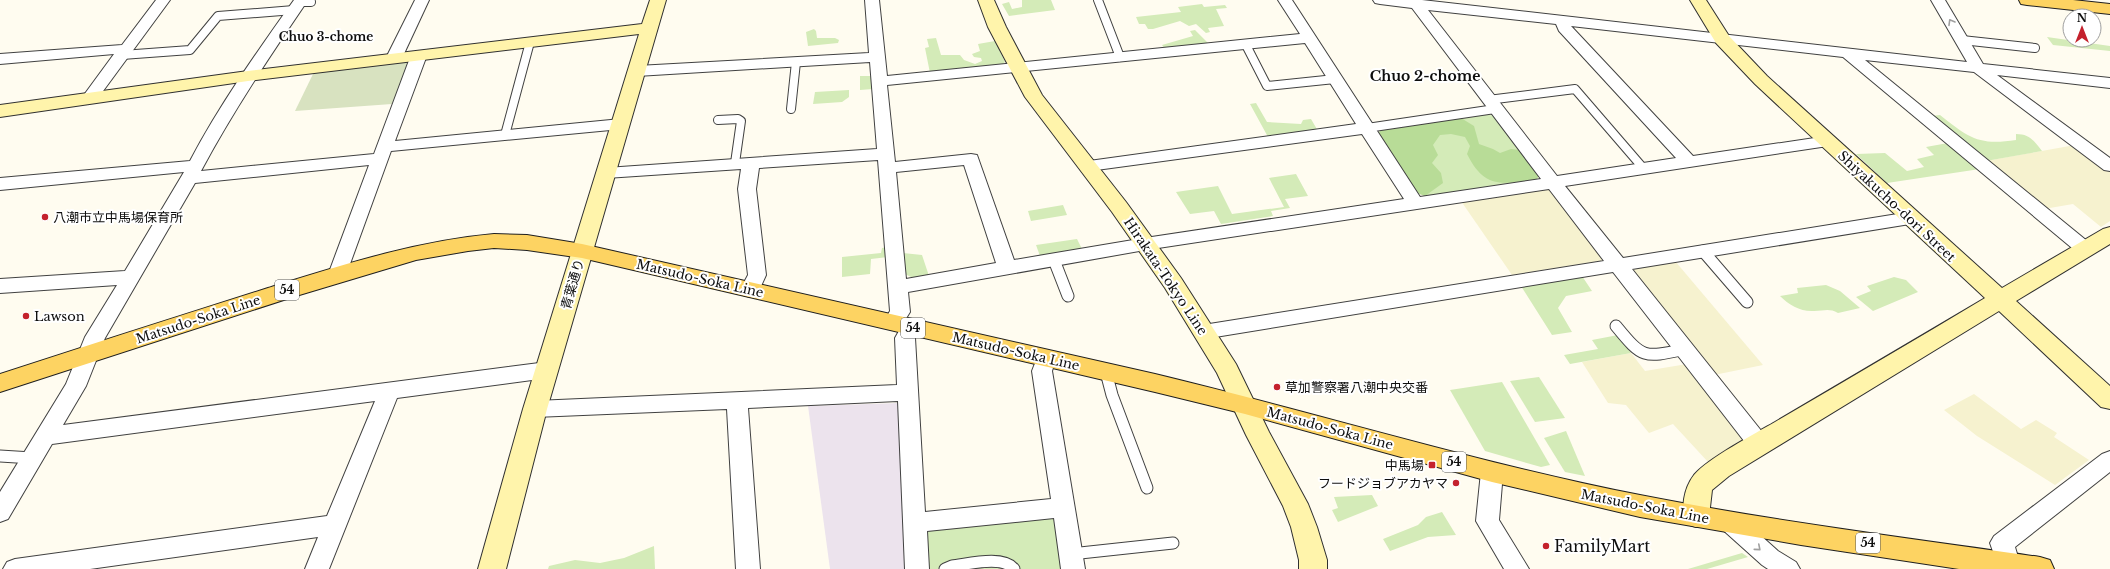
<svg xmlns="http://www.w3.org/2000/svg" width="2110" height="569" viewBox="0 0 2110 569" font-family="'Libre Baskerville','Noto Sans JP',serif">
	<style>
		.industrial { fill: #ece3ed }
		.farmland { fill: #f6f2cf }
		.green { fill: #d4ebb8 }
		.forest { fill: #b8dc97 }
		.cemetery { fill: #d8e2c0 }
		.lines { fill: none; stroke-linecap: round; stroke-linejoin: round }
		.lane-far1-casing { stroke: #414141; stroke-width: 10 }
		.lane-casing { stroke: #414141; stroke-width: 13 }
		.street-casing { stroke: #414141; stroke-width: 2 }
		.secondary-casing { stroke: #303030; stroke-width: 2 }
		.primary-casing { stroke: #1f1f1f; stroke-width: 2 }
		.lane-far1 { stroke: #fff; stroke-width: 8 }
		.lane { stroke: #fff; stroke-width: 11 }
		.street { fill: #fff; fill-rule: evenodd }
		.secondary { fill: #fff4ab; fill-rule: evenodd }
		.primary { fill: #fdd362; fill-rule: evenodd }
		.oneway { stroke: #9f9f9f }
		.poi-dot { fill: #c4212d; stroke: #fff; stroke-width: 1.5 }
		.labels { text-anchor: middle; stroke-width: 4; stroke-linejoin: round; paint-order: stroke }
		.far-neighbourhood-label { font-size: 12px; font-weight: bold; fill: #0e0e0e; stroke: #fff }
		.shield { fill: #fff; stroke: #565656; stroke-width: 1 }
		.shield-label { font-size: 12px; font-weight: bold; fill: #0e0e0e }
		.street-label { font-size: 13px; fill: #0e0e0e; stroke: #fff }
		.poi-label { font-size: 13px; fill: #0e0e0e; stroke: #fff; text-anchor: start }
		.neighbourhood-label { font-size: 14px; font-weight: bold; fill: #0e0e0e; stroke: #fff }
		.near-poi-label { font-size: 16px; fill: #0e0e0e; stroke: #fff; text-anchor: start }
	</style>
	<rect width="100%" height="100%" fill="#fffcf0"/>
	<path class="industrial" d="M898,403L906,569H830L808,406Z"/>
	<g class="farmland">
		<path d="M2075,145L2110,171V221L2101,227L2073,204L2044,209L1986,161Z"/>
		<path d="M1550,188L1606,260L1512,275L1461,201Z"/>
		<path d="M1675,261L1763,365L1714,375L1629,268Z"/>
		<path d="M1631,353L1645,371L1687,364L1747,440L1709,463L1673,424L1649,433L1626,405L1608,403L1582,362Z"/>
		<path d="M1974,394L2021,429L2036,420L2057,433L2054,437L2089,460L2055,485L1977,436L1944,410Z"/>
	</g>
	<g class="green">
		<path d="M1022,0H1051L1055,10L1009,16L1002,4L1009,2L1012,9L1022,7Z"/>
		<path d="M1202,4L1204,7L1225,5L1227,8L1216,9L1224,26L1208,28L1210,32L1206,33L1196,24L1189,26L1180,21L1153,29H1148L1145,24H1139L1136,17L1181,12L1178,7Z"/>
		<path d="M814,29L816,31L817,38H835L839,40L838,43L808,46L806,32Z"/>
		<path d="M1195,30L1210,45L1165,49L1162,45L1193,36L1190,31Z"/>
		<path d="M2047,37L2110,46V51L2053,45Z"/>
		<path d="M936,38L941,55H960L964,60L975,64L982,61L981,58L974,57L972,54L980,51L978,44L995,41L1005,62L1001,66L930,73L925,48L929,47L927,39Z"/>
		<path d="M860,76H872L873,89L860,90Z"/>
		<path d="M849,90V97L842,102L813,104L815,92Z"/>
		<path d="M1256,103L1267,122L1301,124L1303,120L1311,119L1318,131L1268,137L1250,104Z"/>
		<path d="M1486,114L1494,116L1539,175L1537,179L1425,196L1417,193L1381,129Z"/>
		<path d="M1940,115C1968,137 1978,146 2016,140V134C2030,134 2034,141 2042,151L1986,161L1931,116Z"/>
		<path d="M1948,143L1980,169L1887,183L1856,154L1885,153L1907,171L1924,167L1917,159L1934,155L1926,147Z"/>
		<path d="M1296,174L1308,196L1285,199L1290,208L1271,211L1273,216L1221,224L1214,211L1190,214L1176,192L1218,186L1232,214L1284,207L1269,178Z"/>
		<path d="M1063,205L1067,215L1031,221L1028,211Z"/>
		<path d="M1077,239L1082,249L1040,256L1036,245Z"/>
		<path d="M887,247L888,257L871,259L870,274L842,277V257L881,253L882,248Z"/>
		<path d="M903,253L922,255L929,276L915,279L905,274Z"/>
		<path d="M1582,276L1592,291L1566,296L1558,308L1572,332L1552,335L1521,286Z"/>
		<path d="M1894,277L1906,280L1918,292L1873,311L1856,297L1871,291L1867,286Z"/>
		<path d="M1826,285L1840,291L1860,308L1838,313C1829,308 1824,311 1814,311C1801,312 1789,305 1780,296L1798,293L1797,288Z"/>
		<path d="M1618,335L1631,353L1570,364L1564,355L1598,349L1592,340Z"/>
		<path d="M1539,377L1565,418L1535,422L1510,381Z"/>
		<path d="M1502,382L1550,465L1541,467L1485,451L1450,390Z"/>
		<path d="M1566,431L1585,476L1565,472L1544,438Z"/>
		<path d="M1372,495L1378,506L1338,522L1332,510L1338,508L1334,497Z"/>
		<path d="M1442,512L1456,535L1428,537L1390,551L1383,539L1418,525L1426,517Z"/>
		<path d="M1046,515L1055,520L1062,569H927L925,535L932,528Z"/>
		<path d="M654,546L655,569H548L549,566L575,560L600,563L624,558Z"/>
		<path d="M1742,553L1748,557L1707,569H1688Z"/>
	</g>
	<path class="forest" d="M1461,118L1474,126L1479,144L1493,149L1500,153L1511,149L1520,150L1539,175L1537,179C1503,184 1485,190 1467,154L1470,146L1465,137L1451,134L1440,135L1433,145L1438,155L1432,163L1441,173L1443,183L1425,196L1417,193L1378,134L1381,129Z"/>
	<path class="cemetery" d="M403,61L409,63L392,104L295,111L314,72Z"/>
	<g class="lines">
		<defs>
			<g id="lane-far1">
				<path d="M1098,0L1120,57"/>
				<path d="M299,2H311"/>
				<path d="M1962,40L2035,48"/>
				<path d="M1246,45L1267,86L1335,79"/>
				<path d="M122,55L190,50L218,16L294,10"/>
				<path d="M1488,100L1575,89L1644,169"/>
				<path d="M791,109L796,62"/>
				<path d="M718,120L738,119L741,121L735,163"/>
				<path d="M1367,128L1495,109"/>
				<path d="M505,135L530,42"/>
			</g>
			<g id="lane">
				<path d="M1703,251L1747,302"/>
				<path d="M1054,260L1068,296"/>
				<path d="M1616,326C1643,359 1644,358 1685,349"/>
				<path d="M1106,372L1112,395L1147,488"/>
				<path d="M0,456L32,458"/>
				<path d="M1071,554L1173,543"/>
				<path d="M945,569L952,566C969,564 1003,555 1014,569"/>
			</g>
			<g id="street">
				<path d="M156,0H170L95,102H83L81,99L114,54L0,64V54L122,45Z"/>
				<path d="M294,0H308C270,56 233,111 201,171L374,154L411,55L414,52H424L427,55L395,141L621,119L627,120L629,124L627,128L621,129L391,151L346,275L344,280L337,282L330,280L328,275L369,165L195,183L105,338L86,386L63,425L547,362L554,365L557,370L554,375L547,378L397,398L329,569H305L318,537L90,569H3L7,562L15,559L327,516L375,401L52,444L8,519L0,522V492L66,384L85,337L117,285L0,293V279L125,271L184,172L0,190V178L190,161C220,104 257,52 294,0Z"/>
				<path d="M415,0H429L402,58L399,61H389L386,58Z"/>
				<path d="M865,0H879L887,76L1300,34L1278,0H1292L1420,197L1541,179L1412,8L1380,4L1375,3L1373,0H1422L1967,62L1931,0H1945L1983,64L2110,78V88L1997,75L2110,158V171L2104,170L1974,72L1865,60L2092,245L2094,249L2092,253L2085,255L2078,253L1843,57L1571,26L1693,156L1828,136L1834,137L1836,141L1834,145L1828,146L1565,186L1623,258L1910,212L1916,214L1919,218L1916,222L1910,224L1632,269L1767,438L1770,444L1767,450L1759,453L1751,450L1613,272L1203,339L1196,337L1193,332L1196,327L1203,325L1604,261L1549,189L1145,250L908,292L910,312L900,328L893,330L886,328L883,323L890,311L878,160L759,168L756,189L766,275L757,295L750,297L743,295L740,290L748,275L738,189L741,169L606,178L600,177L597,173L600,169L606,168L877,149L870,62L637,76L632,74L629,71L632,68L637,66L869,53ZM1428,10L1556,24L1559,31L1676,158L1557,176ZM1305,43L1356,124L1089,161L1083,162L1080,166L1083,170L1089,171L1362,134L1404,199L1145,238L1014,260L977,155L971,154L895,162L887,85ZM964,165L996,263L906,279L896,172Z"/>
				<path d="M911,320L918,322L921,327L915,338L925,512L1051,499L1032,371L1039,353L1046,350L1053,353L1056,358L1052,371L1085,569H1061L1054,518L927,531L929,569H905L898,401L748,408L760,569H736L727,409L535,417L528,415L524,409L528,403L535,401L897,385L895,338L904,322Z"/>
				<path d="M2110,451V472L2015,547L2020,564L2017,569H1999L1990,543L1994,536L2102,454Z"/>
				<path d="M1492,463L1500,466L1503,472L1499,520L1529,569H1504L1476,521L1481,472L1484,466Z"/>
				<path d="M1731,513L1739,516L1778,551L1796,562L1800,569H1768L1762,565L1723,530L1720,523L1723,516Z"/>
			</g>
			<g id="secondary">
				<path d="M650,0H666L547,409L506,569H478L523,409L639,34L248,81L0,117V105L248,71L642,24Z"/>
				<path d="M978,0H994L1006,27L1042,95L1126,202L1181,278L1236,364L1269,432L1308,504L1317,527L1327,560V569H1299V560L1291,527L1283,506L1246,435L1217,373L1165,288L1112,212L1025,97L988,27Z"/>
				<path d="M1690,0H1706L1729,36L1767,76L2002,288L2103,229L2110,227V244L2016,301L2110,386V409L2101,407L1999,311L1729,476L1712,490L1709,516L1705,524L1696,527L1687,524C1680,509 1684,488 1694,475C1707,459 1756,433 1775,422C1845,381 1915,340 1985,298L1755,84L1716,43Z"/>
			</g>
			<g id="primary">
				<path d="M2019,0H2073L2110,4V14L2027,5L2021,4Z"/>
				<path d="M494,234L527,235L582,244L1155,374C1317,413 1477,463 1640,495C1772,521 1907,538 2040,557L2050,560L2054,569H1959L1801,545L1640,517L1492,482L1245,414L1155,392L582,258L527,250L494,248L468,251L416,260L296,296L0,392V374C89,345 179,316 268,288C342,265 416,241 494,234Z"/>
			</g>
		</defs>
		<use href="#lane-far1" class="lane-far1-casing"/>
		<use href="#lane" class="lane-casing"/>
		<use href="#street" class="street-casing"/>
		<use href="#secondary" class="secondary-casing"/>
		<use href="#primary" class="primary-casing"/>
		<use href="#lane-far1" class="lane-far1"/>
		<use href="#lane" class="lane"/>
		<use href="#street" class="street"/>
		<use href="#secondary" class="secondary"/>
		<use href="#primary" class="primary"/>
	</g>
	<defs><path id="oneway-chevron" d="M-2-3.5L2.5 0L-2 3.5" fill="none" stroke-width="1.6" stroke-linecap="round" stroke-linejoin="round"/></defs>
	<g class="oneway">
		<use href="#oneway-chevron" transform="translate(1951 22) rotate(-120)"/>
		<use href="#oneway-chevron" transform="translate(1758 548) rotate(41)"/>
	</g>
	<g class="poi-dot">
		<circle cx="45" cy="217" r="4"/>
		<circle cx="26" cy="316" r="4"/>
		<circle cx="1277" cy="387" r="4"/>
		<rect x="1428" y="461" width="8" height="8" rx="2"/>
		<circle cx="1456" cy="483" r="4"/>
		<circle cx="1546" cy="546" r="4"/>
	</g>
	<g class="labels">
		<g class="far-neighbourhood-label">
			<text x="326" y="41">Chuo 3-chome</text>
		</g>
		<g class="shield">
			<rect x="275" y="280" width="24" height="20" rx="3"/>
			<rect x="901" y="318" width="24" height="20" rx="3"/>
			<rect x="1442" y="452" width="24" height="20" rx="3"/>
			<rect x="1856" y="533" width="24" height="20" rx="3"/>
		</g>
		<g class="shield-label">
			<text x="287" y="294">54</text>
			<text x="913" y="332">54</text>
			<text x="1454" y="466">54</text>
			<text x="1868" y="547">54</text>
		</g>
		<g class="street-label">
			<text transform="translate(1897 206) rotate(43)" y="5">Shiyakucho-dori Street</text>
			<text transform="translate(1166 276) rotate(56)" y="5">Hirakata-Tokyo Line</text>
			<text transform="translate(700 278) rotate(13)" y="5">Matsudo-Soka Line</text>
			<text transform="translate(572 284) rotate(-74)" y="5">青葉通り</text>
			<text transform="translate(198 319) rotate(-18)" y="5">Matsudo-Soka Line</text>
			<text transform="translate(1016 351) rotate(13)" y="5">Matsudo-Soka Line</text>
			<text transform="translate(1330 428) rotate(15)" y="5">Matsudo-Soka Line</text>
			<text transform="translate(1645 506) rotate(11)" y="5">Matsudo-Soka Line</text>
		</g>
		<g class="poi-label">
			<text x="53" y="222">八潮市立中馬場保育所</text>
			<text x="34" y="321">Lawson</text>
			<text x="1285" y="392">草加警察署八潮中央交番</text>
			<text x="1424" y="470" text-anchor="end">中馬場</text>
			<text x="1448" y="488" text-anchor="end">フードジョブアカヤマ</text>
		</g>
		<g class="neighbourhood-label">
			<text x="1425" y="81">Chuo 2-chome</text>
		</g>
		<g class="near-poi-label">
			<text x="1554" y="552">FamilyMart</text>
		</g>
	</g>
	<g transform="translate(2082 28)"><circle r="19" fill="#ffffff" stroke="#9f9f9f"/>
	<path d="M0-3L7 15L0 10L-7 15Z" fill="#c4212d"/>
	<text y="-6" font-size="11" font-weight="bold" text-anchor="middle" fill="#0e0e0e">N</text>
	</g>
</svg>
